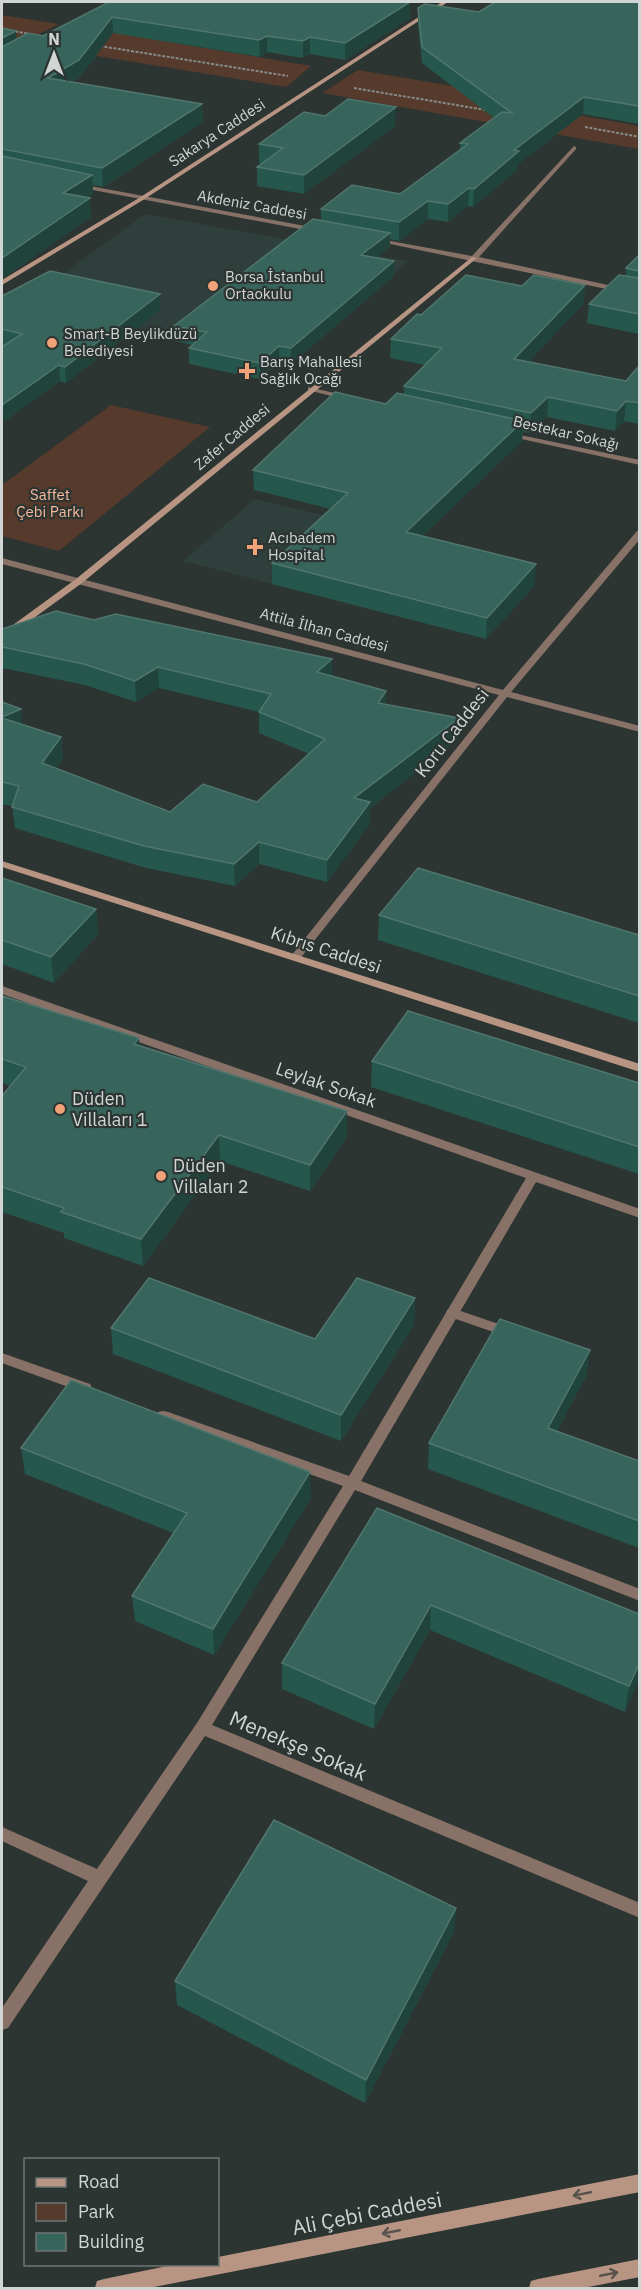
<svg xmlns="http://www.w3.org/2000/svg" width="641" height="2290" viewBox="0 0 641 2290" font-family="'IBM Plex Sans',sans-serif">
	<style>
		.built { fill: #2f3f3b }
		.green { fill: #563a2b }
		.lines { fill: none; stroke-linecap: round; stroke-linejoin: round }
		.path { stroke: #868c8a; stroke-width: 2; stroke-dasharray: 3 1.5; stroke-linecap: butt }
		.lane { fill: #887267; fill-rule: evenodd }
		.street { fill: #887267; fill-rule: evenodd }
		.secondary { fill: #b89583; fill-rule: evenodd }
		.wall { fill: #25574c }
		.shaded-wall { fill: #20433c }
		.building { fill: #37645b; stroke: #50766e; stroke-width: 1.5 }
		.oneway { stroke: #57524b }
		.poi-dot { fill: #f0a279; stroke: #2d3533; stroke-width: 2 }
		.labels { text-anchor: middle; stroke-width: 4.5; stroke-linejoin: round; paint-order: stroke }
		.far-street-label { font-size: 15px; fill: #d1d6d5; stroke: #2d3533 }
		.far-poi-label { font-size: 15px; fill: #d1d6d5; stroke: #2d3533; text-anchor: start }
		.far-park-label { font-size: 15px; fill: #f5b99a; stroke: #2d3533 }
		.street-label { font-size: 18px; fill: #d1d6d5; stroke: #2d3533 }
		.poi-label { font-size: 18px; fill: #d1d6d5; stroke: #2d3533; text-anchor: start }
		.near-street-label { font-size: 21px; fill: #d1d6d5; stroke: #2d3533 }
	</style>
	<rect width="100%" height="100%" fill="#2d3533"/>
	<g class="built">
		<path d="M145,214L408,261L291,364L13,310Z"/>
		<path d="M255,499L340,519L272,584L183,561Z"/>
	</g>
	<g class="green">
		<path d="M2,15L59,24L23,42L2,38Z"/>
		<path d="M73,26L311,66L286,87L36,46Z"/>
		<path d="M358,70L529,99L522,105L639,126V149L322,93Z"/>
		<path d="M111,405L210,427L59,551L2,536V485Z"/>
	</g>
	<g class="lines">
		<g class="path">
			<path d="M2,29L30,34"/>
			<path d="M100,46L288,76"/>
			<path d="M354,88L486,110"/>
			<path d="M585,127L640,137"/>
		</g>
		<path class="lane" d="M452,1308L513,1329L515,1332L513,1335L508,1337L447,1316L446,1313L447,1310Z"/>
		<g class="street">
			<path d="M574,146L576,147V149L479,257L640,292V296L371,240L374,238L472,256Z"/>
			<path d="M79,184L316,228L319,230L316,232L77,187V185Z"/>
			<path d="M308,387L348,396L352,398L348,400L311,391H308Z"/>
			<path d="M505,432L640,460V465L508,436H505Z"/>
			<path d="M637,531H640V539L511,692L640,726V732L507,697L299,960L295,961L290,958L291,956L499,695L2,564V558L503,690Z"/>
			<path d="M2,986L640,1209V1218L536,1182L361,1481L640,1589V1601L355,1490L212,1725L640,1903V1918L205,1736L8,2028L2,2030V2008L88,1881L2,1841V1827L97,1869L197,1723L343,1486L158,1420L156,1416L158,1412L163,1411L168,1412L349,1476L526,1178L2,994Z"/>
			<path d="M2,1353L90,1384L92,1388L90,1392L85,1393L2,1363Z"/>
		</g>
		<g class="secondary">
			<path d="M442,2H448L143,200L2,285V280L139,198Z"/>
			<path d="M472,257L477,258L82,583L5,639L2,640V633L76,579Z"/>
			<path d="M2,861L640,1064V1072L2,867Z"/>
			<path d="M640,2174V2192L149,2288H95L97,2281L104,2279L177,2264H218V2257Z"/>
			<path d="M640,2259V2277L583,2288H529L531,2281L538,2279Z"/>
		</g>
	</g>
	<g class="wall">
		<path d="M109,2L410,18L345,60L310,54L303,58L267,52L260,57L113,33L80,77L72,82L202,104L203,122L103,187L93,185V193L87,198L91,217L2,279V28L16,31V39L43,36Z"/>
		<path d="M639,2V124L583,114L518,164V169L473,207L468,206L448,222L428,219L399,241L390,239V247L377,257L394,276L291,364L279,361L260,379L189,364V348L193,345L175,341L174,326L321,221V209L400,194L460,151V143L494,118L422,63L418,24V8L479,12Z"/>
		<path d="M395,126L304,194L257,186V167L261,164L259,163V144Z"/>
		<path d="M639,255V334L587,323L589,304L626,276V268Z"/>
		<path d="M585,285L583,304L528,362L626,381L639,366V424L624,421L615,431L547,417L530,433L523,432L522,441L422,536L535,585L486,639L272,584V563L331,509L254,490L253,470L404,395V386L425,365L390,358L391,339L421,315L522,286Z"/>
		<path d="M2,296L160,310L66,383L60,381L2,423V347L5,345H2Z"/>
		<path d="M94,620L332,676L386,691V704L458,739L370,808V824L327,882L259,864L235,886L146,868L15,828L12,806L2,804V702L23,725L61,737L63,759L56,768L170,812L257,802L309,754L259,733V712L159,688L136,702L85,685L2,668V629Z"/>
		<path d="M2,878L96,909L98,934L54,983L2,964Z"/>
		<path d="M379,915L639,935V1023L378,940Z"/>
		<path d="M2,996L139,1045L347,1137L310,1191L220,1161L143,1266L64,1238V1233L2,1212V1096L10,1086L2,1083Z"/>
		<path d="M372,1061L639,1083V1174L371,1087Z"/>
		<path d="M415,1298L414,1325L341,1441L113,1354L111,1328L315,1339Z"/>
		<path d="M590,1350L586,1376L557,1431L639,1461V1548L428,1469L429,1443Z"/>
		<path d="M21,1448L311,1498L214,1655L135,1621L132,1596L173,1533L25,1474Z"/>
		<path d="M377,1508L639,1680L625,1712L430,1630L374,1729L282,1689V1663Z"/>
		<path d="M456,1908L454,1932L365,2103L177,2005L175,1981Z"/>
	</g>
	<g class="shaded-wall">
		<path d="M410,2V18L345,60V43Z"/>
		<path d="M112,17L113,33L80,77L49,95L48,78Z"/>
		<path d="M16,31L17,47L2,56V38Z"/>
		<path d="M267,36V52L260,57L259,40Z"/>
		<path d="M310,37V54L303,58V41Z"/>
		<path d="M584,97L583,114L518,164V169L473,207L474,189L514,150Z"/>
		<path d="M202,104L203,122L103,187L102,168Z"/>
		<path d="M396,107L395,126L304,194V175Z"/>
		<path d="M92,175L93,193L65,212L63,193Z"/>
		<path d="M469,188L468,206L448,222V204Z"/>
		<path d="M90,198L91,217L2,279V258Z"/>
		<path d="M428,201V219L399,241V222Z"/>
		<path d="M390,233V247L361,269V255Z"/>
		<path d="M394,261V276L291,364V348Z"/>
		<path d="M585,285L583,304L513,379L514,359Z"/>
		<path d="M160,294V310L66,383L65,367Z"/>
		<path d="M279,346V361L260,379V363Z"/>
		<path d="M59,365L60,381L2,423V405Z"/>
		<path d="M548,397L547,417L530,433L531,413Z"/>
		<path d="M626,401L624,421L615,431L617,411Z"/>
		<path d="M523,421L522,441L405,553L406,532Z"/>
		<path d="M536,564L535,585L486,639L487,618Z"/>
		<path d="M332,659V680L317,672Z"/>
		<path d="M158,667L159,688L136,702L135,681Z"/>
		<path d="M386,691V712L378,703Z"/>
		<path d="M21,709L23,730L2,739V717Z"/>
		<path d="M459,718L458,739L370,808V824L327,882V860L354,798Z"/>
		<path d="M61,737L63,759L44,784L42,763Z"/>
		<path d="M259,842V864L235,886L234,864Z"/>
		<path d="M96,909L98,934L54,983L51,957Z"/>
		<path d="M139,1038L140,1064L134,1044Z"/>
		<path d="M347,1111V1137L310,1191V1165Z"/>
		<path d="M219,1135L220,1161L143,1266L141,1239Z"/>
		<path d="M415,1298L414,1325L341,1441V1415Z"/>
		<path d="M590,1350L586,1376L545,1454L548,1428Z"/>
		<path d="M310,1472L311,1498L214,1655L213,1629Z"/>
		<path d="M431,1605L430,1630L374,1729L375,1704Z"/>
		<path d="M639,1664V1680L625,1712L629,1686Z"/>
		<path d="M456,1908L454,1932L365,2103L366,2080Z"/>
	</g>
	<g class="building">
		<path d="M109,2H410L345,43L310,37L303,41L267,36L259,40L112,17L79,60L48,78L202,104L102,168L2,149V47L28,33L43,36Z"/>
		<path d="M495,2H639V106L584,97L514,150L519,151L474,189L469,188L448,204L428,201L399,222L321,209L352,185L400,194L468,144L460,143L502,112L512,113L422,47L418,8L425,4L479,12Z"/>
		<path d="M2,28L16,31L2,38Z"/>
		<path d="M348,99L396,107L304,175L257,167L283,148L259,144L304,112L325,116Z"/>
		<path d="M2,156L92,175L63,193L90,198L2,258Z"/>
		<path d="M313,219L390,233L361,255L394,261L291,348L279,346L260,363L189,348L207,332L174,326Z"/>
		<path d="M639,255V271L626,268Z"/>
		<path d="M50,271L160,294L65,367L59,365L2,405V347L22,334L2,329V296Z"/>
		<path d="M466,275L522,286L534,275L585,285L514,359L626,381L639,366V403L626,401L617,411L548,397L531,413L404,386L442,348L391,339L417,314L421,315Z"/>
		<path d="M619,275L639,278V314L589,304Z"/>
		<path d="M335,392L386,404L397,393L523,421L406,532L536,564L487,618L272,563L348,493L253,470Z"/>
		<path d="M56,611L94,620L116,614L332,659L317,672L386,691L378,703L459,718L354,798L370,802L327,860L259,842L234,864L144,846L12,807L19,786L2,782V718L61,737L42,763L170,812L203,784L257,802L325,739L259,712L271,694L158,667L135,681L84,664L2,647V629Z"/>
		<path d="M2,702L21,709L2,717Z"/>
		<path d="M418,868L639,935V996L379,915Z"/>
		<path d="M2,878L96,909L51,957L2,940Z"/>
		<path d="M2,996L139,1038L134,1044L347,1111L310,1165L219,1135L141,1239L61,1212L64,1208L2,1187V1096L26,1067L2,1059Z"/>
		<path d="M408,1011L639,1083V1147L372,1061Z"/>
		<path d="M149,1278L315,1339L357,1278L415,1298L341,1415L111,1328Z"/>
		<path d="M500,1319L590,1350L548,1428L639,1461V1521L429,1443Z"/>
		<path d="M71,1380L310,1472L213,1629L132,1596L187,1513L21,1448Z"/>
		<path d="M377,1508L639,1614V1664L629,1686L431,1605L375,1704L282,1663Z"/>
		<path d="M274,1820L456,1908L366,2080L175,1981Z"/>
	</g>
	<defs><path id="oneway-shaft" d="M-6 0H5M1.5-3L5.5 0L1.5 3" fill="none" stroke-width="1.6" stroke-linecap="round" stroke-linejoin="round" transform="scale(1.5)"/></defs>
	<g class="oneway">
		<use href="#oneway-shaft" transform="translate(582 2194) rotate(169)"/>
		<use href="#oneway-shaft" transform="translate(391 2232) rotate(169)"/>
		<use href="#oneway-shaft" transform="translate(609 2274) rotate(-11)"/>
	</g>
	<g class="poi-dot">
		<circle cx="213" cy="286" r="6"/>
		<circle cx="52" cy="343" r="6"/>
		<path d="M244 362h6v6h6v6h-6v6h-6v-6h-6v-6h6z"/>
		<path d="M252 538h6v6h6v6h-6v6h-6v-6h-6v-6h6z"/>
		<circle cx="60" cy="1109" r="6"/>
		<circle cx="161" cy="1176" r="6"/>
	</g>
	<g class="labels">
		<g class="far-street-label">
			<text transform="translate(217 133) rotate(-33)" y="5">Sakarya Caddesi</text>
			<text transform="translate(252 205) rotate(10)" y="5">Akdeniz Caddesi</text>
			<text transform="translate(566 433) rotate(13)" y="5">Bestekar Sokağı</text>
			<text transform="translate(232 437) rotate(-40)" y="5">Zafer Caddesi</text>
			<text transform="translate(324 630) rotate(15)" y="5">Attila İlhan Caddesi</text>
		</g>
		<g class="far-poi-label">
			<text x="225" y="282">Borsa İstanbul<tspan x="225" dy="17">Ortaokulu</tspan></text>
			<text x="64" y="339">Smart-B Beylikdüzü<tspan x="64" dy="17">Belediyesi</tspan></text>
			<text x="260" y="367">Barış Mahallesi<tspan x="260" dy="17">Sağlık Ocağı</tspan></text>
			<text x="268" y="543">Acıbadem<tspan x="268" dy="17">Hospital</tspan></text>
		</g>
		<g class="far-park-label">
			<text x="50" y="500">Saffet<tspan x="50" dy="17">Çebi Parkı</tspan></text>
		</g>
		<g class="street-label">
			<text transform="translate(452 733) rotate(-52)" y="6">Koru Caddesi</text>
			<text transform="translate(326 950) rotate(18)" y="6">Kıbrıs Caddesi</text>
			<text transform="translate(326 1085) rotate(19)" y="6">Leylak Sokak</text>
		</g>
		<g class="poi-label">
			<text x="72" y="1105">Düden<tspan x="72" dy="21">Villaları 1</tspan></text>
			<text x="173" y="1172">Düden<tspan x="173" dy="21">Villaları 2</tspan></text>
		</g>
		<g class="near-street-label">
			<text transform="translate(298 1746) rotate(23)" y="7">Menekşe Sokak</text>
			<text transform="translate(367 2214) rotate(-11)" y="7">Ali Çebi Caddesi</text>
		</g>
	</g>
	<rect width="641" height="2290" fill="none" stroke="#d1d6d5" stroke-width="6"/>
	<rect x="24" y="2158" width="195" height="108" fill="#2d3533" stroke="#6f7574" stroke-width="1.5"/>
	<rect x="36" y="2178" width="30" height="9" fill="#b89583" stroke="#6f7574" stroke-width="1.5"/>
	<text x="78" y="2188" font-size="18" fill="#d1d6d5">Road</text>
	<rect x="36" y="2203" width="30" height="18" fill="#563a2b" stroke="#6f7574" stroke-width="1.5"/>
	<text x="78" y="2218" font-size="18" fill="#d1d6d5">Park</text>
	<rect x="36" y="2233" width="30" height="18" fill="#37645b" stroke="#6f7574" stroke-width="1.5"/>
	<text x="78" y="2248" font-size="18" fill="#d1d6d5">Building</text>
	<g transform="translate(54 54)" stroke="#2d3533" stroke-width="4.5" paint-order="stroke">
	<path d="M0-4.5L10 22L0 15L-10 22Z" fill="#d1d6d5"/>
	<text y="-9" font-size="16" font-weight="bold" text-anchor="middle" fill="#d1d6d5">N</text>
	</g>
</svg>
